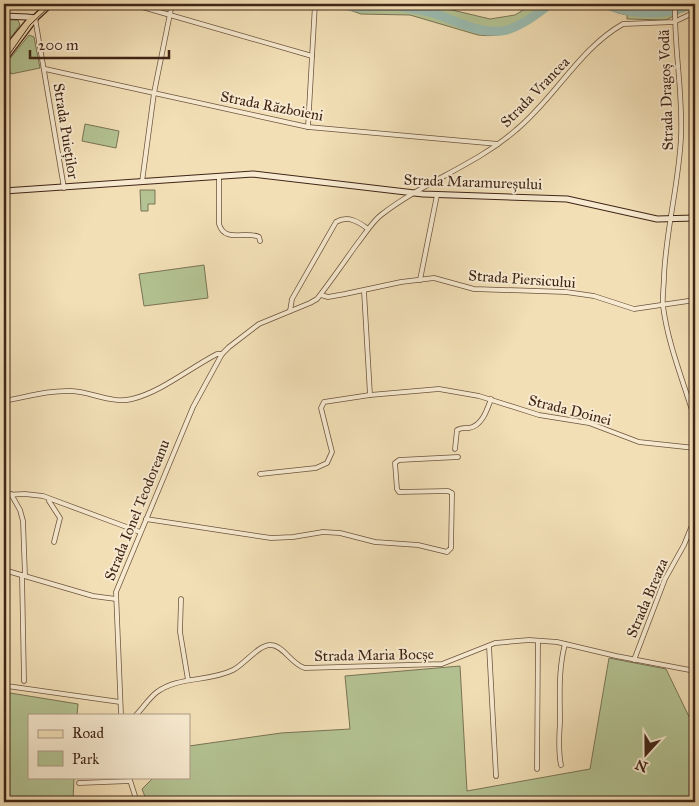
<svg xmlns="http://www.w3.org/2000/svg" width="699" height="806" viewBox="0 0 699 806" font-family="'IM FELL Great Primer',serif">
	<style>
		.green { fill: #b4c393; stroke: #7a7455 }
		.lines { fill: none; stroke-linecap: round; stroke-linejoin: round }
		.river { stroke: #9bbcb1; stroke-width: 9 }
		.street-casing { stroke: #6c543f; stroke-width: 5.5 }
		.secondary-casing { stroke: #402517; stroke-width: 7 }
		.primary-casing { stroke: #402517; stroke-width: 8 }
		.street { stroke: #f7ead0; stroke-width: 4 }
		.secondary { stroke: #f7ead0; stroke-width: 5 }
		.primary { stroke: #f2dfb6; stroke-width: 5.5 }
		.tram { stroke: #402517; stroke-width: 1 }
		.labels { text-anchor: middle; stroke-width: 4; stroke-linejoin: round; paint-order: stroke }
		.street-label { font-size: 15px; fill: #402517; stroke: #f7ead0 }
	</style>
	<rect width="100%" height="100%" fill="#f2dfb6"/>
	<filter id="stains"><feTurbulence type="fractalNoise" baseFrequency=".004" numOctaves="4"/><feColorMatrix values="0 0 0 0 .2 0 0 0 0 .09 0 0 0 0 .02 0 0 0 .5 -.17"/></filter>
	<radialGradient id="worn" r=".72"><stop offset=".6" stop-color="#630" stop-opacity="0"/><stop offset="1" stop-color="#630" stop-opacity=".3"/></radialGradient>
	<g class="green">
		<path d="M332,4H427L490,19L515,15L533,4H554C528,23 512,39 478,35L410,15L361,14Z"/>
		<path d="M597,4H695V5L666,20L627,19V15L618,13Z"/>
		<path d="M4,20H18L20,25L4,47Z"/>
		<path d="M29,35L34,37L40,68L11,74L10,71H4V66Z"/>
		<path d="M85,124L119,131L116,148L82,141Z"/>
		<path d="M140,190H155V204H148V211H141Z"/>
		<path d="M204,265L208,298L144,306L139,274Z"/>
		<path d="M609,658L666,669L695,729V802H147L142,789L154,777H189V746L281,733L350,729L345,676L460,666L467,791L590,769Z"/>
		<path d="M4,692L78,704L77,715H29V777H74L73,802H4Z"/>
	</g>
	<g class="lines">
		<g class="river">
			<path d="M340,4C361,11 381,4 402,7C412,9 423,10 432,13C457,20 480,36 507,30C523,25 537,14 550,4"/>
			<path d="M604,4C632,15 666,17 693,4"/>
		</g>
		<defs>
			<g id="street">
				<path d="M132,4L312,56"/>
				<path d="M675,4C674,48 683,92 681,137C679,183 666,229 664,276C664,286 662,297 663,306C668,345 684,383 695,420"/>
				<path d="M35,18L64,188"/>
				<path d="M45,69L308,127L498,144"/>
				<path d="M308,127L315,4"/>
				<path d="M219,176V224C225,244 247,230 259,237L260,241"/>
				<path d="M142,182L154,93L172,4"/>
				<path d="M420,280L437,195"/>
				<path d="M364,291L370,395"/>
				<path d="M321,295L328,297L345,294L401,282L434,278L474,289L566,292L594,296L634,309L695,300"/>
				<path d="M290,311L292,299L336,222C348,215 359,222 368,229"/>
				<path d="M4,401C27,397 48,390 72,391C91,392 113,404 132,399C161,392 190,368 217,354H222"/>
				<path d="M455,449L457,430C461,427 464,428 469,428C482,426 487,410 491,399"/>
				<path d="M260,474L316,468L327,463L332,452L321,408L324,402L370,395L439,389L479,396L539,415L589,423L639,442L695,448"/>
				<path d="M11,494L20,510L23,521L25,576"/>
				<path d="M4,495L25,494L43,496L140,532"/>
				<path d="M50,499L49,501L60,518L54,542"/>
				<path d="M146,519L271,538L293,537L323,532L340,533L375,542L418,545L447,552L451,548L452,493L448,491L399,492L397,489L395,463L399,460L458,457"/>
				<path d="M4,570L93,596L116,599"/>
				<path d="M22,575L24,681"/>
				<path d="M181,599L180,632L188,680"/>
				<path d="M489,646L496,776"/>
				<path d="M634,660L665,579L684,545L695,518"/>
				<path d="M7,686L120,702"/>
				<path d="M121,715L116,592L193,407L222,354L229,347L259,324L310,303L317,299C331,281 344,262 357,244C365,234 372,222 381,215C423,182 476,165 516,130C554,99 580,48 623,24L674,22L695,12"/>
				<path d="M136,715C143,708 149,698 157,692C179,676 209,682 233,670C244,665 259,644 271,645C283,645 292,665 305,668L442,664L495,643L529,640L557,642L616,656L695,671"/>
				<path d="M561,765C558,751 559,736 560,722C560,696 558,670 565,644"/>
				<path d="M537,769L538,641"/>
				<path d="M129,777L137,802"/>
				<path d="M79,783L130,781"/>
				<path d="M4,801L11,802"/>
			</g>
			<g id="secondary">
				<path d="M4,16L27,17L35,18"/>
				<path d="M4,191L253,174L423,194L567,199L657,219L695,218"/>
			</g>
			<g id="primary">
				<path d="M4,52L31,19L35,18"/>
				<path d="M4,59L35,18L50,4"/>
			</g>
		</defs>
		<use href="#street" class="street-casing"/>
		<use href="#secondary" class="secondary-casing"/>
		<use href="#primary" class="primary-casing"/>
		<use href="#street" class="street"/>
		<use href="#secondary" class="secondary"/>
		<use href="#primary" class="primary"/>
		<path class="tram" d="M4,62L30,25L52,4"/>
	</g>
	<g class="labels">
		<g class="street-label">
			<text transform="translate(666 90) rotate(-92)" y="5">Strada Dragoș Vodă</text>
			<text transform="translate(535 92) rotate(-46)" y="5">Strada Vrancea</text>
			<text transform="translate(272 106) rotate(11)" y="5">Strada Războieni</text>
			<text transform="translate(66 131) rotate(81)" y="5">Strada Puieților</text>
			<text transform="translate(473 182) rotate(2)" y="5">Strada Maramureșului</text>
			<text transform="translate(522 279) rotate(4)" y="5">Strada Piersicului</text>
			<text transform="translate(570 410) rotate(14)" y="5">Strada Doinei</text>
			<text transform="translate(137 510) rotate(-68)" y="5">Strada Ionel Teodoreanu</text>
			<text transform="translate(647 598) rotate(-67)" y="5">Strada Breaza</text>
			<text transform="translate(374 655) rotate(-1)" y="5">Strada Maria Bocșe</text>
		</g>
	</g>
	<rect width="699" height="806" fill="none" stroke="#f2dfb6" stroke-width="20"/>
	<rect x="5" y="5" width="689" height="796" fill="none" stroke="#402517" stroke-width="2.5"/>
	<rect x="10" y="10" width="679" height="786" fill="none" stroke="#402517"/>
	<rect x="28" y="714" width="162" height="65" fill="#f7ead0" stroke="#ae9b86"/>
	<rect x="38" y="730" width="25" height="8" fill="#f2dfb6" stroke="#ae9b86"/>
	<text x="72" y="738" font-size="15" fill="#402517">Road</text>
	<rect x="38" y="751" width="25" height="15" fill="#b4c393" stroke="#ae9b86"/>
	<text x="72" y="764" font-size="15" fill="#402517">Park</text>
	<g transform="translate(646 754) rotate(201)" stroke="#f7ead0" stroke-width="4" paint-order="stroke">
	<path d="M0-4L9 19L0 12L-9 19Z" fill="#402517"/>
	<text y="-8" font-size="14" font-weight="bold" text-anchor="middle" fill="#402517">N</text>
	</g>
	<path d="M30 50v8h139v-8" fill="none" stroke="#402517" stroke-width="2.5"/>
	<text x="38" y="50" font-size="15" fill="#402517" stroke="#f7ead0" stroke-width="4" paint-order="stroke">200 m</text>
	<rect width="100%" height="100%" filter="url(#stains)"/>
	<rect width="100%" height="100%" fill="url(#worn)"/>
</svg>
